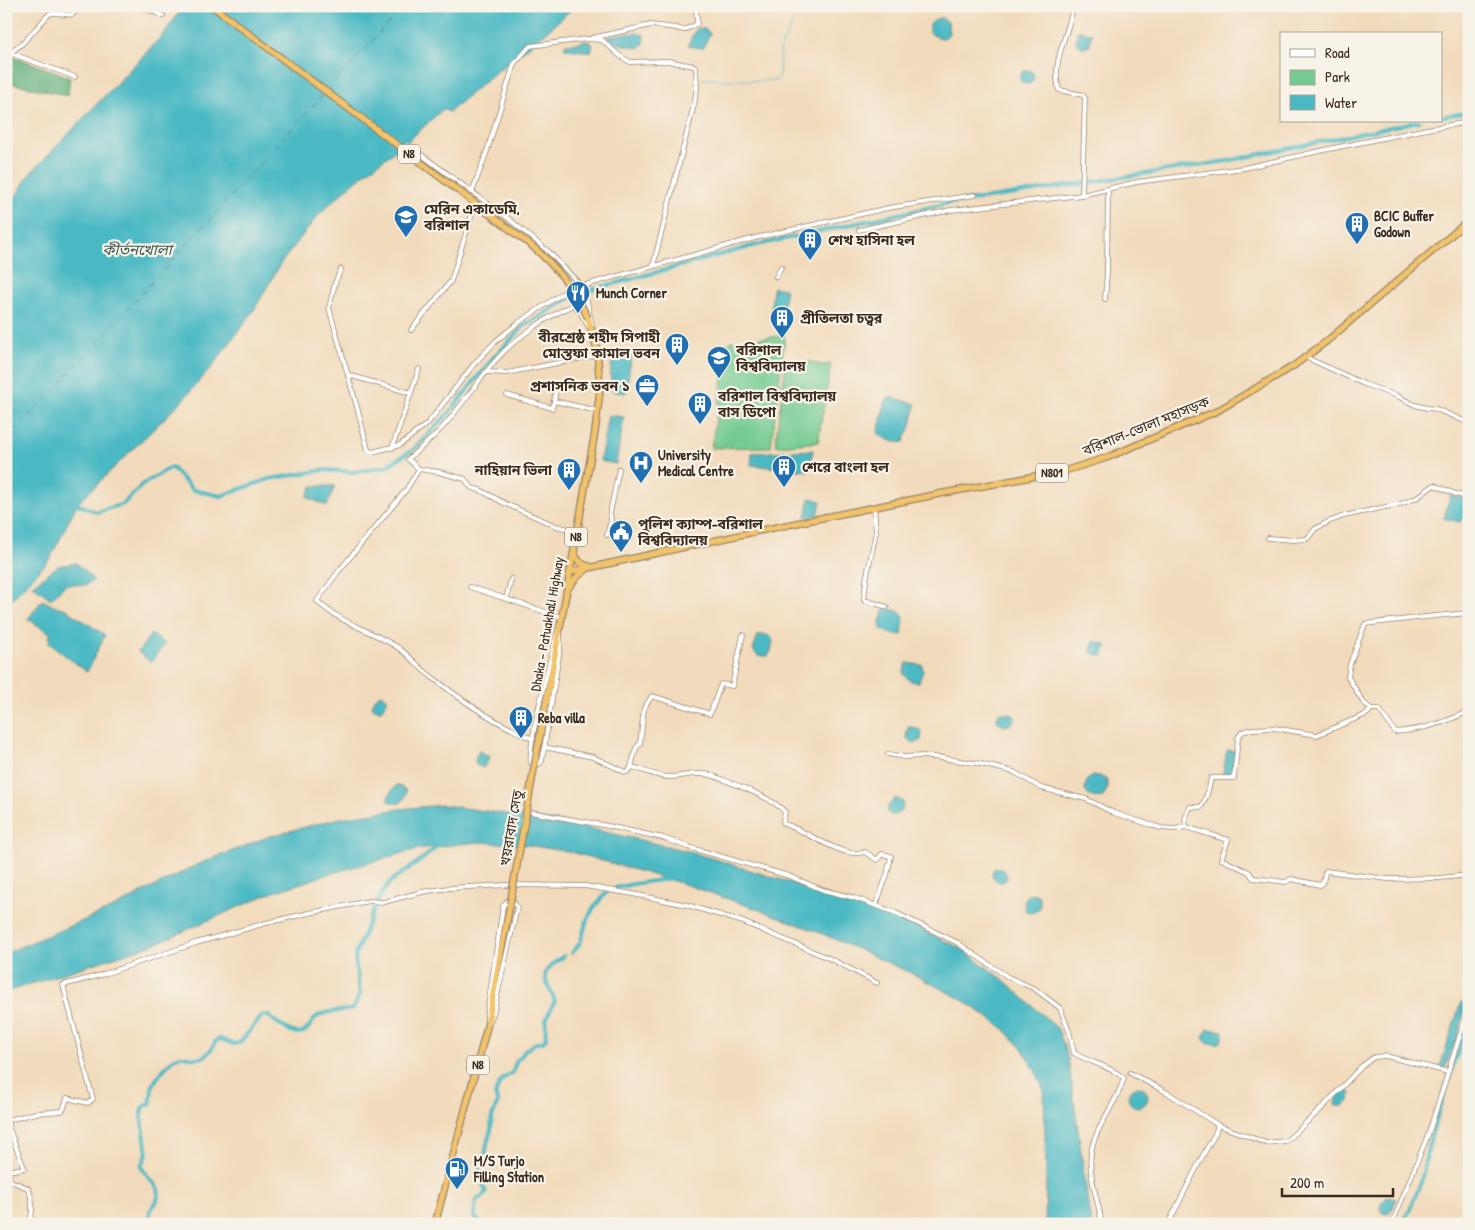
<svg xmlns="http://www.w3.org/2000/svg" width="1475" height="1230" viewBox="0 0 1475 1230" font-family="'Patrick Hand','Noto Sans Bengali',sans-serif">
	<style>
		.green { fill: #73cb91; stroke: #577a58 }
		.forest { fill: #5eaf7b; stroke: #4c6c4c }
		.water { fill: #4bb9c4; stroke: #437271 }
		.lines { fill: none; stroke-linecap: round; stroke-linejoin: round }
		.stream { stroke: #4bb9c4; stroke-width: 1 }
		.canal { stroke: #4bb9c4; stroke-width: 4 }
		.ferry { stroke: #415c58; stroke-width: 1; stroke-dasharray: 6 5; stroke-linecap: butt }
		.minor-casing { stroke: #96826d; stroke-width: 5.5 }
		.highway-casing { stroke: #96826d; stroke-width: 8 }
		.minor { stroke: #fff; stroke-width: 4 }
		.highway { stroke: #f1c36a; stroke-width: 5.5 }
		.highway-bridge-casing { stroke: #96826d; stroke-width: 8; stroke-linecap: butt }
		.highway-bridge { stroke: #f1c36a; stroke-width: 5.5 }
		.labels { text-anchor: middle; stroke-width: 4.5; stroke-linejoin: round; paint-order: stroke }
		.shield { fill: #f7f3e8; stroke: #73665b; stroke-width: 1 }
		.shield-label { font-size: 12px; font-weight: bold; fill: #3b2a1e }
		.poi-label { font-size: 14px; font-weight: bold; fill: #3b2a1e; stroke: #f7f3e8; text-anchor: start }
		.street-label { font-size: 14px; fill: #3b2a1e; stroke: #f7f3e8 }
		.water-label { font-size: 15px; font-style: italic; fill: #415c58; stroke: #f7f3e8 }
	</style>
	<rect width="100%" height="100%" fill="#f7f3e8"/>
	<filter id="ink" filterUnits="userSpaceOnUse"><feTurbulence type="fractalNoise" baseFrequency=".02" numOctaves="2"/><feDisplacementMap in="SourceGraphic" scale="10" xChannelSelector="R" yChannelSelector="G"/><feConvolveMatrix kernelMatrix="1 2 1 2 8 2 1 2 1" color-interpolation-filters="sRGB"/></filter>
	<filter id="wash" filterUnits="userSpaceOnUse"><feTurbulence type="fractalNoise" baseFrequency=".0096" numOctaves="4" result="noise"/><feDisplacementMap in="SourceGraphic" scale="20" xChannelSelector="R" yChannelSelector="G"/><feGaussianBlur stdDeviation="1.12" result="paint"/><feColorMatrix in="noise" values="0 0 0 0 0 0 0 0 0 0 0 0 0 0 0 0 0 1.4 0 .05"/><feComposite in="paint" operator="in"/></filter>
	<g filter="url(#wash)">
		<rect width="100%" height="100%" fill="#f2dbbc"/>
		<g class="green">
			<path d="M781,336L785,337L771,447L711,448L729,343L731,341Z"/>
			<path d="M786,362H813L821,365L831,364L818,442L780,446L775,445Z"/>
		</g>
		<path class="forest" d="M12,56L70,77L68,96L6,82V59Z"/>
		<g class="water">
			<path d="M184,6H575L541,37L491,76L449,112L443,109L407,142L364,174L333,201L317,217L281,263L254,310L212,367L180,403L77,504L50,559L6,606V212L29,175L161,37Z"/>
			<path d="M938,18H942L948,22L949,34L945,38C929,38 921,26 938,18Z"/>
			<path d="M698,28L705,29L710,33L703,48L693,47L688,45L694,32Z"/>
			<path d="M1078,31L1092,33L1089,47H1082L1076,43L1077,33Z"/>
			<path d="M636,33L644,35V43L639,48L620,44L608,39V37L620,34Z"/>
			<path d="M583,41L590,42L593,45L591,52L567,49L564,47L566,44L578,43Z"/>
			<circle cx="1027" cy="77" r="7"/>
			<path d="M773,287L786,289L782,313L771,311Z"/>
			<path d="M632,352L626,393L615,392L610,389L612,353Z"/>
			<path d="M893,398L916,404L910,429L905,437L904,442C894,444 885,439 878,433L885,403L887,399Z"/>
			<path d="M608,415L624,417L616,464L600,461Z"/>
			<path d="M813,450L809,471L751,465L752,453Z"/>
			<path d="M312,486H335L327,506L307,497Z"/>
			<path d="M1450,496L1466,499C1467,508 1467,516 1460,522L1446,519L1444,518Z"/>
			<path d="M810,498L821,501L818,515L806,517Z"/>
			<path d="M76,563L94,580L86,585L66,584L51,599L32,585L58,566Z"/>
			<path d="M42,600L56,607L64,608L105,635L87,672L49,643L50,633L28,619Z"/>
			<path d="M885,608L898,611L904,616L902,635L891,634L881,629L880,621Z"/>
			<path d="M151,634L165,644L151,662L138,652Z"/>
			<path d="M758,635H768L773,640L771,651L768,656H758L753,650Z"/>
			<path d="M1094,641L1107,645L1103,656L1094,654L1090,651Z"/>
			<path d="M907,663L922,665L923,671L919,682C911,683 907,679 903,673Z"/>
			<path d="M380,694L386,697L387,699L383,708L381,710L374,709L372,706L374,699Z"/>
			<path d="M1000,712L1012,714L1015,717L1014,721L1010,725L1004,726L998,722L997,716Z"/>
			<path d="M908,727C914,727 919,728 922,733L921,740C916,744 910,743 906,737Z"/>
			<path d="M1227,750L1235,751L1232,774H1223Z"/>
			<path d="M479,751L489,756L488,761L483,768L476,765C474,759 476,757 479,751Z"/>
			<path d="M1093,776H1100L1107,780V789L1103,797C1087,800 1079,790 1090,777Z"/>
			<path d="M397,785L406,790V795L401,803H394L388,801C389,794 391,791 397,785Z"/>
			<path d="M894,799H898L903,802C904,810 899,815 891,815L887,812L888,807Z"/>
			<path d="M443,805L562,822L688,851L792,883L842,901L906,922L962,949L1004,980L1058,1029L1068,1058L1091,1224H1045L1046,1174L1044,1091L1035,1070L1021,1047L1003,1028L966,1002L915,975L864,952L818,932L754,908L684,884L575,853L527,845L478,842L418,849L326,875L268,894L155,944L6,992V953L113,908L196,865L270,836L336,819L398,809Z"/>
			<path d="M995,868C1002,868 1007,871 1007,879L1003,882C996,883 988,875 995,868Z"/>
			<path d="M1032,893L1038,895C1042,903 1040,912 1030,913L1025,910C1023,902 1025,896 1032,893Z"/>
			<path d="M1461,1002L1467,1003L1459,1032L1445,1068L1440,1067Z"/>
			<path d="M1208,1029L1224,1031L1223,1038L1220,1043C1212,1044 1206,1044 1203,1037Z"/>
			<circle cx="1138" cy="1097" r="10"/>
			<path d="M1343,1090H1348L1351,1093L1349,1101L1344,1106H1336L1335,1102C1337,1097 1338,1093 1343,1090Z"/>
			<path d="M1387,1197L1396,1199L1393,1208L1388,1214L1383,1213L1381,1209L1382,1202Z"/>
		</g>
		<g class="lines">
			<path class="stream" d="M702,79L760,81L777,80L779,76L780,49L793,22"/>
			<g class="canal">
				<path d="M1441,117L1469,112"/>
				<path d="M74,501L77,504L97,512L123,504L142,485L171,467L193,490L221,496L269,479L324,470L353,472L385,467L414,449L449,413L492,359L524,326L572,297L587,291L753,246L949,203L996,197L1227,161L1419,121"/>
				<path d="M615,888C633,883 652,882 670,878"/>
				<path d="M572,953C584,939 581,939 586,923C590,911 598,902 607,892"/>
				<path d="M150,1224V1211L157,1201L159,1190L143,1170L141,1166L147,1153L141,1112L143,1107L150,1104C152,1098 151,1094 152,1088C154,1080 172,1057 180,1056C189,1055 195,1061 203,1057C212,1053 212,1045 218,1039C227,1039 232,1048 241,1041L262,1016L267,1015C276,1021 294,1039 305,1031C311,1027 312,1019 318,1016C327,1010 342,1012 353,1009L360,994L356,966L355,955L374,909L382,893L390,882L425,857L439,844"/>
				<path d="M482,1224L474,1217L476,1199L481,1198L486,1192L478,1174L486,1151L487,1143L491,1130L492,1117L498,1102L495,1095L499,1084L504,1078L513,1072L516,1061L521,1057L525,1050L536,1043L543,1042L546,1038C544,1019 547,1016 555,1001C544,975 537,974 564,956"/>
				<path d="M1402,1224L1409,1211L1421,1182L1429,1144L1447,1083L1469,1020"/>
			</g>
			<g class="ferry">
				<path d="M327,91L404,6"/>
				<path d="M6,439L45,400L324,94"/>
			</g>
		</g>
	</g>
	<g filter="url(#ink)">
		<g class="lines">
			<defs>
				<g id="minor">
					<path d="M139,6L163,16"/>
					<path d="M1073,6C1069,35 1051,59 1059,90L1083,95L1085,98L1082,195"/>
					<path d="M592,38L651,25L676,28L684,30L697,24L696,6"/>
					<path d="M10,53L23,43L49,14C62,9 71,23 80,6"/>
					<path d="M6,56L10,53L75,77"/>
					<path d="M408,145L509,219L549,252L584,289L592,325"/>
					<path d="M472,192L487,151L514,64L530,46L587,39L602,40L620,56L630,62L668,61L694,66L696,68L697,88L694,105L653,266"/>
					<path d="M859,230L951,210L1082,195L1137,182L1244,168L1329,149L1427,129L1469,122"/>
					<path d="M341,269L335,283L329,308L357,407L368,450L372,452L400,445L428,423L475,363L496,341L518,323L578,283"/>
					<path d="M776,277L781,267"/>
					<path d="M582,286L755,238L888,208L975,195"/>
					<path d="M1105,299L1107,271L1108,189"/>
					<path d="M411,330L451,281L472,214L477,204"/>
					<path d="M1305,357L1364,384L1397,396L1415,405L1427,408L1436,409L1469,423"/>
					<path d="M487,372L507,373L598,355"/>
					<path d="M348,375L411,393"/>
					<path d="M507,395L552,408L554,401L598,411"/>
					<path d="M554,401L557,384"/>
					<path d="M392,448L419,369"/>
					<path d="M419,469L406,490L338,572L317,601C338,622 375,632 400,649C411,657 420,669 432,677C461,700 499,725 533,739"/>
					<path d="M874,507L876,532L866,580L864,600L887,607"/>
					<path d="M577,531L556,526L506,504L480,490L472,488L469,485L465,479L439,472L419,469L408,459C419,449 431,440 442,428C461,407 476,383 495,361C515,338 545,318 573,305H575L580,312L589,327"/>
					<path d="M607,535L611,520L610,513L619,469"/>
					<path d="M1268,538L1293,540L1307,539L1315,529L1328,522L1344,516L1404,503L1418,497L1434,485L1458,495L1469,497"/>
					<path d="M470,587L561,617"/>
					<path d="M506,599L511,579"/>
					<path d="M560,624V649L542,761L539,764L531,763C526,751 554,643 560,624Z"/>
					<path d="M1371,709L1363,702L1348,677L1350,664L1365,624L1435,616L1469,613"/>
					<path d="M1469,711C1445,723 1421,730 1395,732L1379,709H1371L1367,714L1317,735L1274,728L1252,729L1242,732L1238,738L1234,778H1211C1209,789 1207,798 1201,807H1190L1185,819L1186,827L1228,840L1221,859L1249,872L1253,878L1286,882L1291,879L1320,885L1323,883L1325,873L1326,871L1388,879L1440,878L1469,875"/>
					<path d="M544,747L593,757L625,772H627L632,767C645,770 658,778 671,777C685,776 697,772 711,775C731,783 772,797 785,812L783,820L784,824C806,830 844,860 865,852L877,860L882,854L891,856L887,875L876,905"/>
					<path d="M888,754L905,757L923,756L942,758L981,764L1014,772L1041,788L1086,799L1114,813L1132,819L1161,828L1174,829L1186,827"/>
					<path d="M631,767L636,748L640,744L644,708L652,696L710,714L721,684L732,686L743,635"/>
					<path d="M530,812L608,826L663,838L688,847L789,876L823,890L855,898L896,913L958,943L975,955L1008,977L1035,989L1060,1008L1069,1031L1074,1053C1090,1063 1109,1065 1124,1078C1117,1104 1095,1126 1091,1153C1088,1172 1097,1198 1101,1218L1100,1224"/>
					<path d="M508,900L514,902L517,908L493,1014L487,1027V1013L503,906Z"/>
					<path d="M1130,1073L1168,1093L1218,1125"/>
					<path d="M6,1179L28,1188C33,1200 34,1213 28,1224"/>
					<path d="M10,1180L8,1171L24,1168L8,1126V1120L36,1113L62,1111L64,1108L67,1098L88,1103L93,1099L63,985L101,975L196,943L266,923L309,913L369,901L384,902L422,892L449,888L508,885L585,886L633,894L687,905L743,922L833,960L877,983"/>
					<path d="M1168,1224L1202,1157L1215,1134L1218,1125L1266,1143L1286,1141L1319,1111L1362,1066L1374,1057L1386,1056L1448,1072"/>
					<path d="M1392,1224L1428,1135L1469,1007"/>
				</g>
				<g id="highway">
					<path d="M574,551C576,559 580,565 589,566"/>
					<path d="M570,572L777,527L944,493L1064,471L1106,458L1217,411L1292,367L1327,341L1469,220"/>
					<path d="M569,587L576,578L587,569"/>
					<path d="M536,757L567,589L595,432L599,399L600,386L597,350L588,318"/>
					<path d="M435,1224L487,1027L510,904"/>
				</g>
			</defs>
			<use href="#minor" class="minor-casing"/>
			<use href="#highway" class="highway-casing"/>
			<use href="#minor" class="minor"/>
			<use href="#highway" class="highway"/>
			<defs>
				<g id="highway-bridge">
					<path d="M212,6L532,246C557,268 573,287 588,318"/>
					<path d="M510,904L536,757"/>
				</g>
			</defs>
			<use href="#highway-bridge" class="highway-bridge-casing"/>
			<use href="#highway-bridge" class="highway-bridge"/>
		</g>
	</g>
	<defs>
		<symbol id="university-pin" viewBox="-11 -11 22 30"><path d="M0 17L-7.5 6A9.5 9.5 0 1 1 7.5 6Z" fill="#1f6fb2" stroke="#f7f3e8"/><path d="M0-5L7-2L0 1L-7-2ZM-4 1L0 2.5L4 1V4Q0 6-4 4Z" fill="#fff"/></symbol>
		<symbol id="building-pin" viewBox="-11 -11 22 30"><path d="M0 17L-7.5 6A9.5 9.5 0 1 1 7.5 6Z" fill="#1f6fb2" stroke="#f7f3e8"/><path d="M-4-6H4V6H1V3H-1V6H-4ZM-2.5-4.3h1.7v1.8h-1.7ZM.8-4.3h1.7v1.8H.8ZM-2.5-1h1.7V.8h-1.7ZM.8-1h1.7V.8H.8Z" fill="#fff"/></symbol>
		<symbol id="restaurant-pin" viewBox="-11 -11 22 30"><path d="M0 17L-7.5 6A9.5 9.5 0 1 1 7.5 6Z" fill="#1f6fb2" stroke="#f7f3e8"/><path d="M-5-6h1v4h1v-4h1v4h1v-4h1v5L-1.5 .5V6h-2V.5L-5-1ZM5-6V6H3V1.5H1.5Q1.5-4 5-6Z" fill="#fff"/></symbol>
		<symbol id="office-pin" viewBox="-11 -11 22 30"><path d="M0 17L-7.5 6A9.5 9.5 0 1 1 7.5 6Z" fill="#1f6fb2" stroke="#f7f3e8"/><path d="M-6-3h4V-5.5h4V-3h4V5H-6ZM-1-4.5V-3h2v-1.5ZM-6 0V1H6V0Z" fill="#fff"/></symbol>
		<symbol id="hospital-pin" viewBox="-11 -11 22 30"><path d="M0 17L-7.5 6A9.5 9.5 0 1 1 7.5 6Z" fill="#1f6fb2" stroke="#f7f3e8"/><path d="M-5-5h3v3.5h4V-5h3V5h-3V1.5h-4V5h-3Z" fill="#fff"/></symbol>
		<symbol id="civic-pin" viewBox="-11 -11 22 30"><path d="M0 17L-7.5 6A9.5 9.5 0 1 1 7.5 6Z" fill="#1f6fb2" stroke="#f7f3e8"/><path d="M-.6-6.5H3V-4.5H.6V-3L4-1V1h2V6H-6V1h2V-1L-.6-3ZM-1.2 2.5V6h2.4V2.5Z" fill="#fff"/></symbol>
		<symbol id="fuel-pin" viewBox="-11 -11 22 30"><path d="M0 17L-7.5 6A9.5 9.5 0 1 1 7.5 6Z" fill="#1f6fb2" stroke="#f7f3e8"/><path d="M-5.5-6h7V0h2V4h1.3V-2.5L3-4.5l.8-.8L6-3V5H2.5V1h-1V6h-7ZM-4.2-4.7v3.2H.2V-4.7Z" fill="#fff"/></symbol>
	</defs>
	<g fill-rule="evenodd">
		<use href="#university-pin" x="392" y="203" width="28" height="38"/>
		<use href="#building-pin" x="1343" y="210" width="28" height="38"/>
		<use href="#building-pin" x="796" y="226" width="28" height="38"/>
		<use href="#restaurant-pin" x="564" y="279" width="28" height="38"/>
		<use href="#building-pin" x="768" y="304" width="28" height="38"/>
		<use href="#building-pin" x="663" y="331" width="28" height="38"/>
		<use href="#university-pin" x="705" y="344" width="28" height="38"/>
		<use href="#office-pin" x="633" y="372" width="28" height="38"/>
		<use href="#building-pin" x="686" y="390" width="28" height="38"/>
		<use href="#hospital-pin" x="627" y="449" width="28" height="38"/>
		<use href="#building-pin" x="770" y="453" width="28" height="38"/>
		<use href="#building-pin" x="555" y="456" width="28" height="38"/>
		<use href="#civic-pin" x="607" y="518" width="28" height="38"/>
		<use href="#building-pin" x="507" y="704" width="28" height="38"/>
		<use href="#fuel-pin" x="443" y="1155" width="28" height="38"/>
	</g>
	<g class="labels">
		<g class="shield">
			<rect x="398" y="144.5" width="22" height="19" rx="4"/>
			<rect x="1036" y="463.5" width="32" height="19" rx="4"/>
			<rect x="565" y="527.5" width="22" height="19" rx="4"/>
			<rect x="467" y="1055.5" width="22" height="19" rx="4"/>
		</g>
		<g class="shield-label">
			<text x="409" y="158">N8</text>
			<text x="1052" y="477">N801</text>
			<text x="576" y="541">N8</text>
			<text x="478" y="1069">N8</text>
		</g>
		<g class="poi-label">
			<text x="424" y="214">মেরিন একাডেমি,<tspan x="424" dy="16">বরিশাল</tspan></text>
			<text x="1374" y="221">BCIC Buffer<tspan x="1374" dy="16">Godown</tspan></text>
			<text x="828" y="245">শেখ হাসিনা হল</text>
			<text x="596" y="298">Munch Corner</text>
			<text x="800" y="323">প্রীতিলতা চত্বর</text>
			<text x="660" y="342" text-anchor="end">বীরশ্রেষ্ঠ শহীদ সিপাহী<tspan x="660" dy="16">মোস্তফা কামাল ভবন</tspan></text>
			<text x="736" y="355">বরিশাল<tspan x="736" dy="16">বিশ্ববিদ্যালয়</tspan></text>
			<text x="630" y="391" text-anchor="end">প্রশাসনিক ভবন ১</text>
			<text x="718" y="401">বরিশাল বিশ্ববিদ্যালয়<tspan x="718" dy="16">বাস ডিপো</tspan></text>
			<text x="658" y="460">University<tspan x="658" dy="16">Medical Centre</tspan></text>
			<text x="802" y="472">শেরে বাংলা হল</text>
			<text x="552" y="475" text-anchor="end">নাহিয়ান ভিলা</text>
			<text x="638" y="529">পুলিশ ক্যাম্প-বরিশাল<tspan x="638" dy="16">বিশ্ববিদ্যালয়</tspan></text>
			<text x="538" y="723">Reba villa</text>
			<text x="474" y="1166">M/S Turjo<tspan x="474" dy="16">Filling Station</tspan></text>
		</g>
		<g class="street-label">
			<text transform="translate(1146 426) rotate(-22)" y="5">বরিশাল-ভোলা মহাসড়ক</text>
			<text transform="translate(547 624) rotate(-80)" y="5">Dhaka - Patuakhali Highway</text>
			<text transform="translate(511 828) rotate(-80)" y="5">খয়রাবাদ সেতু</text>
		</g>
		<g class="water-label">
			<text x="137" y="255">কীর্তনখোলা</text>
		</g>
	</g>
	<rect width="1475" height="1230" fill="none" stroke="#f7f3e8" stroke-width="25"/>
	<rect x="1280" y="32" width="162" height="90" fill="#f7f3e8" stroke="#aca397"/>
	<rect x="1290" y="49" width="25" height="8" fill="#ffffff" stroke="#aca397"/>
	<text x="1325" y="58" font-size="15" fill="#3b2a1e">Road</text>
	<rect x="1290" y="70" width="25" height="15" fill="#73cb91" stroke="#aca397"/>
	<text x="1325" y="82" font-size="15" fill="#3b2a1e">Park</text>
	<rect x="1290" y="95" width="25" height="15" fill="#4bb9c4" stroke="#aca397"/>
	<text x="1325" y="108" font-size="15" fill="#3b2a1e">Water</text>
	<path d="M1282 1188v8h111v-8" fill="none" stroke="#3b2a1e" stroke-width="2.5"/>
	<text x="1290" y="1188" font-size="15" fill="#3b2a1e" stroke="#f7f3e8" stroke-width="4" paint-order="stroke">200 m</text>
</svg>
